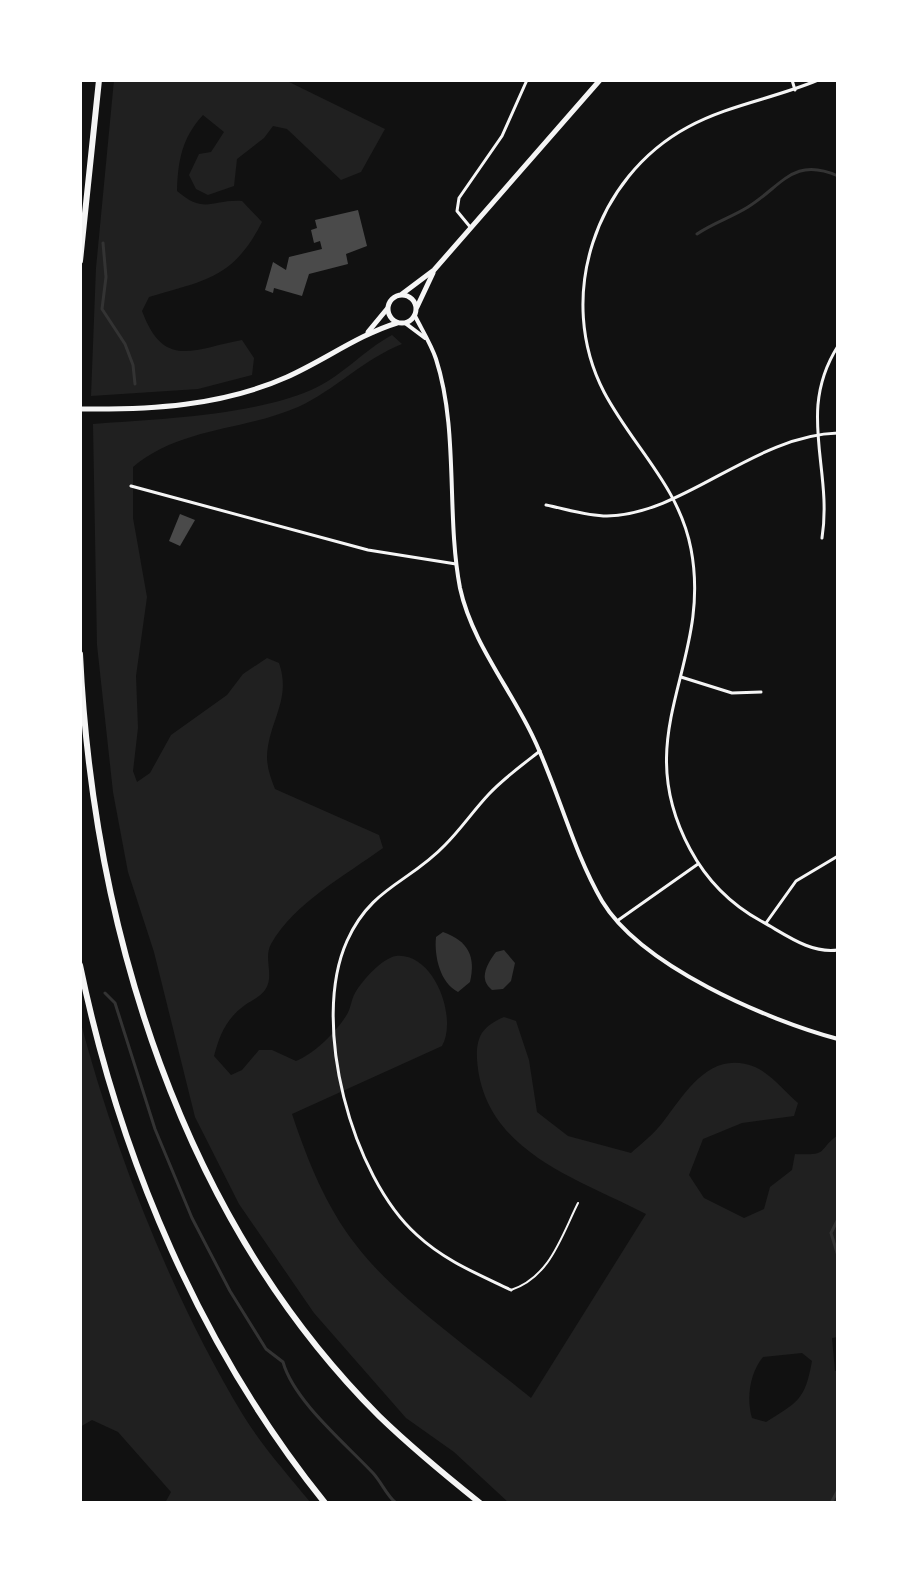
<svg xmlns="http://www.w3.org/2000/svg" width="918" height="1583" viewBox="0 0 918 1583" font-family="'Space Grotesk',sans-serif">
	<style>
		.green { fill: #202020; fill-rule: evenodd }
		.water { fill: #333 }
		.lines { fill: none; stroke-linecap: round; stroke-linejoin: round }
		.stream { stroke: #333; stroke-width: 3 }
		.building { fill: #4a4a4a }
		.service { stroke: #f5f5f5; stroke-width: 2 }
		.minor { stroke: #f5f5f5; stroke-width: 3 }
		.tertiary { stroke: #f5f5f5; stroke-width: 4 }
		.secondary { stroke: #f5f5f5; stroke-width: 5 }
		.motorway { stroke: #f5f5f5; stroke-width: 6 }
	</style>
	<rect width="100%" height="100%" fill="#111"/>
	<g class="green">
		<path d="M114,80H285L385,129L361,172L341,180L287,129L273,126L264,138L237,159L234,186L208,195L196,189L189,175L199,154L211,152L224,132L203,115C182,138 178,160 177,191C205,215 212,199 242,201L262,222C233,279 205,280 149,297L142,311C164,370 193,349 242,340L254,358L252,375L198,389L91,396L96,268Z"/>
		<path d="M392,335L402,344C364,359 335,390 298,407C243,431 181,427 133,467V518L147,597L136,676L138,728L133,771L137,782L150,773L171,735L227,695L243,674L267,658L279,663C292,700 268,722 267,757C267,768 271,779 275,789L379,835L383,848C346,875 294,903 271,944C263,959 275,976 265,990C261,996 251,1001 245,1005C226,1019 220,1034 214,1056L231,1075L242,1070L259,1050H272L296,1061C314,1054 336,1032 346,1016C351,1009 351,1000 355,993C362,981 382,958 396,956C434,952 458,1018 442,1046L292,1114C307,1159 326,1207 356,1245C396,1298 478,1354 531,1398L646,1214C575,1177 483,1151 477,1059C476,1036 483,1026 504,1017L516,1021L529,1060L537,1112L568,1136L631,1153C642,1143 654,1134 663,1122C686,1092 710,1049 755,1067C770,1073 786,1093 798,1103L794,1116L742,1123L703,1139L689,1175L704,1198L744,1218L764,1209L770,1187L792,1170L795,1154C830,1156 817,1150 838,1135V1337L832,1338L835,1371H838V1503H509L454,1452L406,1418L314,1313L239,1204L195,1117L154,952L128,872L113,792L97,645L93,424C160,419 250,416 311,390C340,378 364,350 392,335ZM802,1353L812,1361C805,1400 798,1402 766,1422L752,1418C746,1398 750,1373 763,1357Z"/>
		<path d="M80,1020C115,1152 172,1298 243,1415C262,1446 288,1475 311,1503H165L171,1492L118,1432L92,1420L80,1427Z"/>
	</g>
	<g class="water">
		<path d="M443,932C468,941 476,956 470,982L458,992C440,983 434,956 436,937Z"/>
		<path d="M504,950L515,963L511,981L503,989L492,990C478,979 487,964 496,952Z"/>
	</g>
	<g class="lines">
		<g class="stream">
			<path d="M697,234C713,223 732,217 748,207C782,186 793,156 838,176"/>
			<path d="M103,243L106,277L102,309L125,344L133,365L135,384"/>
			<path d="M105,993L115,1003L155,1129L192,1218L230,1291L266,1349L283,1362C294,1401 345,1443 373,1473C382,1483 387,1496 396,1503"/>
			<path d="M838,1219L831,1233L838,1256"/>
			<path d="M831,1503L838,1490"/>
		</g>
	</g>
	<g class="building">
		<path d="M358,210L367,246L346,254L348,264L309,274L302,296L274,288L273,293L265,290L273,262L286,270L289,257L322,249L320,241L314,243L311,230L317,228L315,220Z"/>
		<path d="M180,514L195,520L180,546L169,541Z"/>
	</g>
	<g class="lines">
		<path class="service" d="M511,1290C550,1277 561,1237 578,1203"/>
		<g class="minor">
			<path d="M792,80L795,90"/>
			<path d="M818,80C776,98 728,105 688,127C595,177 555,298 604,392C633,447 679,486 691,549C713,664 627,732 690,849C706,879 730,904 761,921C785,934 810,954 838,950"/>
			<path d="M471,228L457,211L459,198L502,136L527,80"/>
			<path d="M131,486L368,550L456,564"/>
			<path d="M546,505C566,509 587,516 607,516C683,515 755,435 838,433"/>
			<path d="M822,538C833,468 796,412 838,346"/>
			<path d="M681,677L732,693L761,692"/>
			<path d="M617,921L698,864"/>
			<path d="M766,923L796,881L838,856"/>
			<path d="M511,1290C478,1274 445,1261 417,1235C352,1177 310,1023 347,941C371,887 409,883 445,845C461,829 473,811 489,794C504,778 522,765 540,751"/>
		</g>
		<g class="tertiary">
			<path d="M415,316C422,330 431,344 436,359C459,430 446,515 460,588C472,643 511,689 534,739C559,792 573,851 602,901C641,966 767,1020 838,1039"/>
			<path d="M405,323L425,338"/>
		</g>
		<g class="secondary">
			<path d="M402,294L434,270L600,80"/>
			<circle cx="402" cy="309" r="14"/>
			<path d="M417,307L433,273"/>
			<path d="M368,332L387,309"/>
			<path d="M80,409C150,410 222,406 287,377C325,360 358,335 397,323"/>
		</g>
		<g class="motorway">
			<path d="M80,261L99,80"/>
			<path d="M80,654C93,929 181,1218 379,1416C411,1447 445,1475 480,1503"/>
			<path d="M80,965C120,1159 201,1349 325,1503"/>
		</g>
	</g>
	<rect width="918" height="1583" fill="none" stroke="#ffffff" stroke-width="164"/>
</svg>
